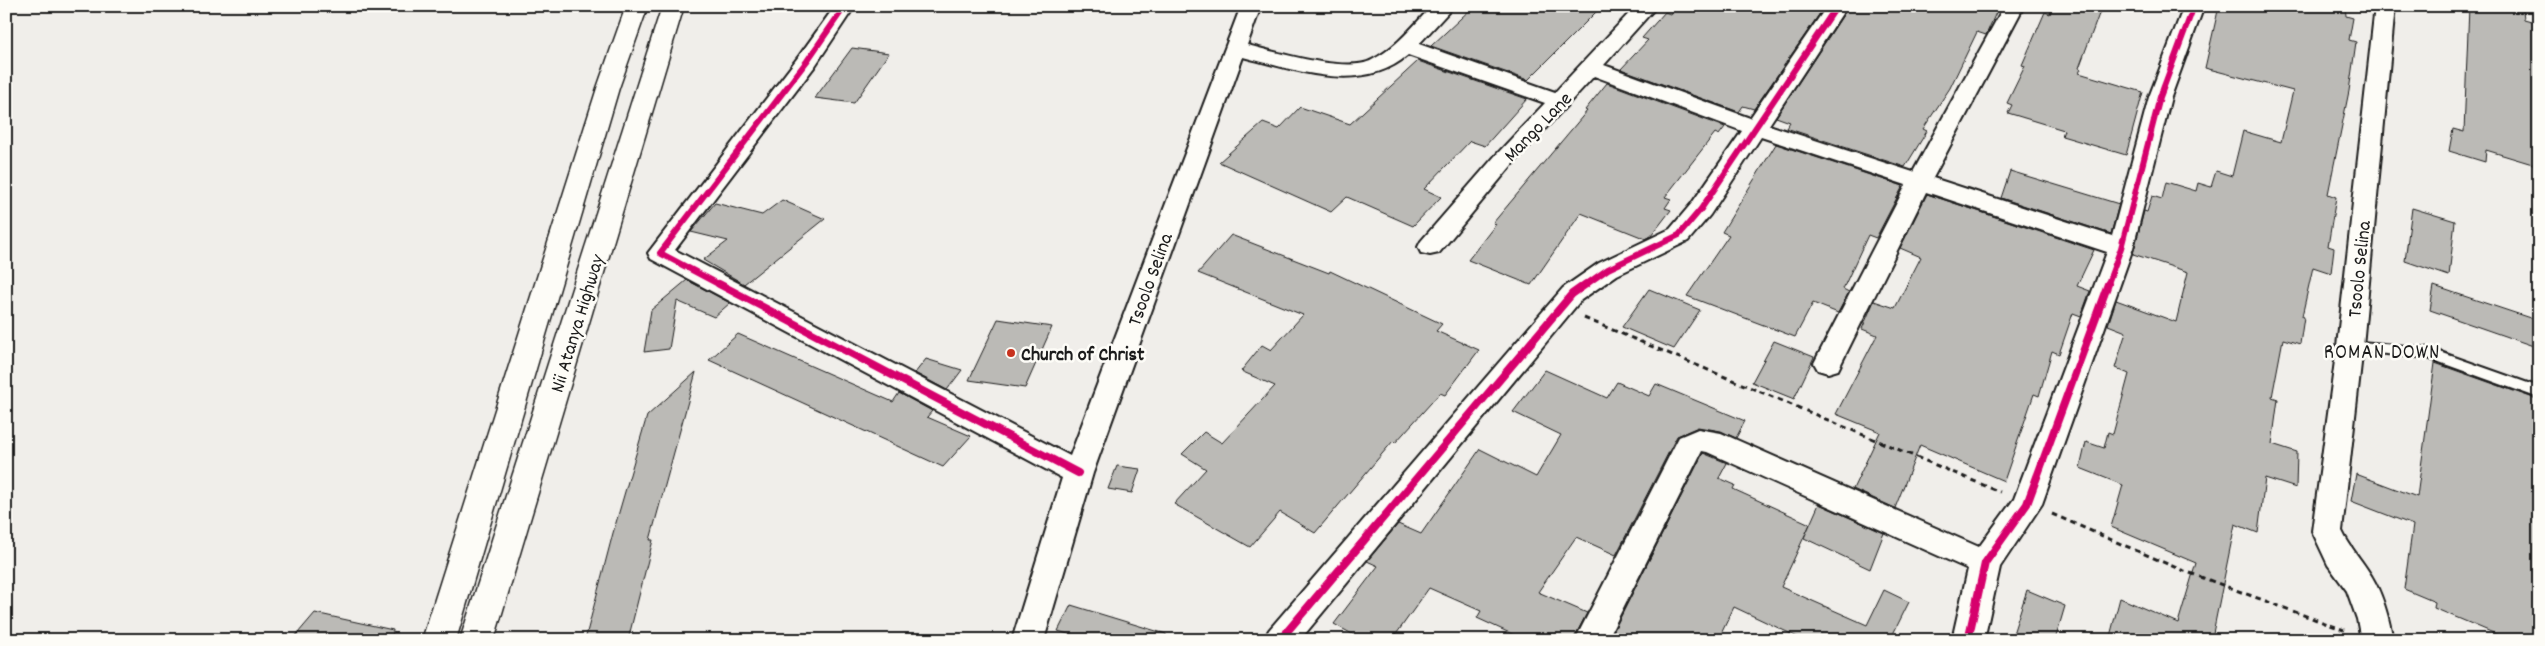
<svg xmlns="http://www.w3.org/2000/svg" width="2545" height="646" viewBox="0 0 2545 646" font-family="Dekko,sans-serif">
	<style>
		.building { fill: #bbbab6; stroke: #1c1c1c }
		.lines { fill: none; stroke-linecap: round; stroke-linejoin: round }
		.service-casing { stroke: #1c1c1c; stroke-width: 4 }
		.minor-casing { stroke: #1c1c1c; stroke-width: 4 }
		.primary-casing { stroke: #1c1c1c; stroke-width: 3 }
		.path { stroke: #1c1c1c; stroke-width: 3; stroke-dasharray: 5.5 4.5; stroke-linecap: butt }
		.service { fill: #fdfcf7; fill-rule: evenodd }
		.minor { fill: #fdfcf7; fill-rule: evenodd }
		.primary { fill: #fdfcf7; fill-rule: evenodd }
		.cycleway-far1-casing { stroke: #fdfcf7; stroke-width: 9 }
		.cycleway-casing { stroke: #fdfcf7; stroke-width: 11 }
		.cycleway-far1 { stroke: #d6006c; stroke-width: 6 }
		.cycleway { stroke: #d6006c; stroke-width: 8 }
		.poi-dot { fill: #c8321e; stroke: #fdfcf7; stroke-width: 2 }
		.labels { text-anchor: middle; stroke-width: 5; stroke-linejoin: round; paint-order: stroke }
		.street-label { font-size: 20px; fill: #1c1c1c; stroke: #fdfcf7 }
		.poi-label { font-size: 20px; font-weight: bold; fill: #1c1c1c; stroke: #fdfcf7; text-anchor: start }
		.neighbourhood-label { font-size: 21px; letter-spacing: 1px; fill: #1c1c1c; stroke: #fdfcf7 }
	</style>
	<rect width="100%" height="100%" fill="#f0eeea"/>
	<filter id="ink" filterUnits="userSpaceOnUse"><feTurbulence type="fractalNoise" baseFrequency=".02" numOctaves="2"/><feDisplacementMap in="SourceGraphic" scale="10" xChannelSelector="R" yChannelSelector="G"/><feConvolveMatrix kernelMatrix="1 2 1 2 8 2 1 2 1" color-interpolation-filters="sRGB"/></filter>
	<g filter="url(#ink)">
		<g class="building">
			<path d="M1474,6H1602L1528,80L1431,46Z"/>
			<path d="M1676,6H1825L1754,109L1743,106L1739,112L1621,69L1648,40L1642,38L1665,12L1670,14Z"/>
			<path d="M1849,6H1999L1986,35L1977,32L1950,88L1923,129L1927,131L1905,167L1786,128L1790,122L1776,117Z"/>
			<path d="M2053,6H2102L2079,68L2081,69L2079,73L2143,92L2126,155L2062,136L2064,130L2008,113L2012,105L2007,103L2025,66L2022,65L2045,12L2050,14Z"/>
			<path d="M2219,6H2345L2346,16L2353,18L2349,40L2356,42L2349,91L2328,194L2336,197L2328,246L2334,248L2331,273L2313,267L2302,316L2304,317L2300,344L2283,339L2272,397L2278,399L2272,444L2297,452L2296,488L2265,478L2258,533L2235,524L2212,638L2216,640H2109L2120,598L2178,623L2196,563L2111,527L2123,485L2080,468L2086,442L2104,448L2108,432L2113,434L2129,374L2115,368L2126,332L2108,325L2116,300L2176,322L2188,272L2133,254L2144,211L2147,212L2152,196L2162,199L2166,182L2196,191L2198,183L2211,187L2216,171L2232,176L2243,131L2281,142L2293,91L2205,68Z"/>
			<path d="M2469,6H2505L2523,10L2524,19L2539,23V166L2486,150L2485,162L2449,151L2453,129L2464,132Z"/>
			<path d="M852,48L889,53L854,103L815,98Z"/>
			<path d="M1418,61L1527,99L1485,146L1470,141L1424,189L1441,197L1413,226L1347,197L1331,212L1219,162L1263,123L1279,129L1300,107L1350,124Z"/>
			<path d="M1607,83L1725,127L1719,135L1715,133L1665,197L1671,199L1665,208L1671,210L1651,236L1646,239L1581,213L1531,285L1468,260L1496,224L1493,223L1587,111L1585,110Z"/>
			<path d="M1776,144L1903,186L1876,238L1868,235L1843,289L1849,292L1838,313L1813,303L1795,337L1687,296L1729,235L1722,232Z"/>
			<path d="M2010,171L2119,204L2111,234L2001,198Z"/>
			<path d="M1927,194L2094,250L2077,286L2090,291L2081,316L2073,313L2059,354L2052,351L2039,396L2034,394L2004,481L1920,445L1895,508L1853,489L1880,432L1836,414L1877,335L1862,329L1874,301L1895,308L1921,257L1900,248Z"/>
			<path d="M782,200L825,219L744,284L703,260L728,241L691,232L715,203L762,215Z"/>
			<path d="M2412,208L2455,221L2449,276L2405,261Z"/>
			<path d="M1231,235L1329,273L1330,271L1442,324L1436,331L1479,350L1445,395L1440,393L1395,443L1393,441L1315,533L1280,512L1250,547L1174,504L1206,469L1182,454L1204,432L1222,443L1275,386L1241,371L1262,345L1271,350L1303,315L1198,273Z"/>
			<path d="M687,280L730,303L714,317L677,301L669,349L644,352L651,310Z"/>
			<path d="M2434,286L2539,321V348L2430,310Z"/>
			<path d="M1649,289L1700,310L1674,349L1622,327Z"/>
			<path d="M998,319L1052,327L1025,388L969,380Z"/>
			<path d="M738,334L893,402L899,393L932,411L927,417L971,436L943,467L709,360Z"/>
			<path d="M1774,341L1814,357L1794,399L1752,382Z"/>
			<path d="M926,359L962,370L947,390L915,373Z"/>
			<path d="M2435,363L2539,400V640H2510L2434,608L2435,602L2404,589L2413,525L2351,501L2356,474L2417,497Z"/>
			<path d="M1545,370L1607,398L1617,382L1649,396L1656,384L1745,421L1736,438L1721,431L1698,427L1677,436L1616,555L1576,537L1538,592L1587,613L1573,640H1525L1477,618L1481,611L1429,588L1392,640H1363L1334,624L1378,566L1367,561L1398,524L1421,534L1480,449L1536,477L1561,435L1513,412Z"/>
			<path d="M696,372L650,540H653L628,640H585L613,533L647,416Z"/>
			<path d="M1703,453L1727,463L1719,478L1735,485L1733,489L1810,524L1781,587L1867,625L1884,590L1909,602L1892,636L1900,640H1804L1734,607L1718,640H1609Z"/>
			<path d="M1117,466L1140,469L1132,493L1108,489Z"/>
			<path d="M1819,504L1884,533L1870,569L1804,538Z"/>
			<path d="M2027,590L2065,606L2055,640H2011Z"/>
			<path d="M1071,605L1166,634V640H1088L1058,631Z"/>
			<path d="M315,613L393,630L392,640H292Z"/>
		</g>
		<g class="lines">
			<defs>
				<path id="service" d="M2350,341L2429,348L2539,387V398L2428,358L2345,350L2343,346Z"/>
				<g id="minor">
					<path d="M835,6H855L815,66L675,250L1070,456L1241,6H1261L1247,45C1276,52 1347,74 1372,60C1396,48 1414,25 1432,6H1454L1419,44L1555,92L1636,6H1657L1604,65L1750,118L1827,6H1847L1769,125L1913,172L2004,6H2024L1933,178L2112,236L2149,97L2184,6H2204L2171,97L2133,248L2042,504L2000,567L1984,640H1952L1968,569L1707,452L1702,451L1607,640H1575L1679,437L1698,429L1721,433L1979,547L2014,499L2107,252L1926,192L1838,370L1828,373L1818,370L1814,363L1906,185L1761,137L1710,215L1688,241L1617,275L1581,300L1300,640H1264L1269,630L1563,288L1599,263L1670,229L1692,203L1742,131L1594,76L1511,166L1439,253L1430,255L1421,253L1418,247L1421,241L1495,156L1545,103L1408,55C1362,95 1296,70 1243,57L1093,473L1044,640H1012L1062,478L651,259L648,253L799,56Z"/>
					<path d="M2375,6H2395L2363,346L2342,531C2350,548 2363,561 2372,577C2383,595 2389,619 2393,640H2361L2357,619L2347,591L2328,565L2312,531L2337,346Z"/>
				</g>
				<g id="primary">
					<path d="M626,6H648L619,88L456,640H422L597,88Z"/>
					<path d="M662,6H684L494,640H460Z"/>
				</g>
			</defs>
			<use href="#service" class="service-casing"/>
			<use href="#minor" class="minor-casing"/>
			<use href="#primary" class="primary-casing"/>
			<g class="path">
				<path d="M1584,318L2000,492"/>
				<path d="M2052,514L2179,569L2344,630"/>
			</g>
			<use href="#service" class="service"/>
			<use href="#minor" class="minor"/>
			<use href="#primary" class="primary"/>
			<defs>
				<g id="cycleway-far1">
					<path d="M722,286L660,253L807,61L845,6"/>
					<path d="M1584,286L1608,269L1679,235L1701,209L1837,6"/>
					<path d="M2107,286L2121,248L2160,97L2194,6"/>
				</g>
				<g id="cycleway">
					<path d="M719,284L1078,473"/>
					<path d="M1280,640L1572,294L1586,284"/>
					<path d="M1968,640L1985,563L2027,504L2108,284"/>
				</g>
			</defs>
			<use href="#cycleway-far1" class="cycleway-far1-casing"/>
			<use href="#cycleway" class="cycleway-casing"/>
			<use href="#cycleway-far1" class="cycleway-far1"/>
			<use href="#cycleway" class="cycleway"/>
		</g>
	</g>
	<circle class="poi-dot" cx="1011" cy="353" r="5"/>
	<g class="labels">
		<g class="street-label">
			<text transform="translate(1537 126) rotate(-46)" y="7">Mango Lane</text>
			<text transform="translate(2358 269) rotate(-84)" y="7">Tsoolo Selina</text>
			<text transform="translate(1149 279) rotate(-70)" y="7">Tsoolo Selina</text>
			<text transform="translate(576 323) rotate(-73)" y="7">Nii Atanya Highway</text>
		</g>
		<g class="poi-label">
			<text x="1021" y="360">Church of Christ</text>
		</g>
		<g class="neighbourhood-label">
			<text x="2382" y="358">ROMAN DOWN</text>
		</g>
	</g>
	<rect width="2545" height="646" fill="none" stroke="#fdfcf7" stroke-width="25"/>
	<rect x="12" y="12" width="2520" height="621" fill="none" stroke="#1c1c1c" stroke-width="2" filter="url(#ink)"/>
</svg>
